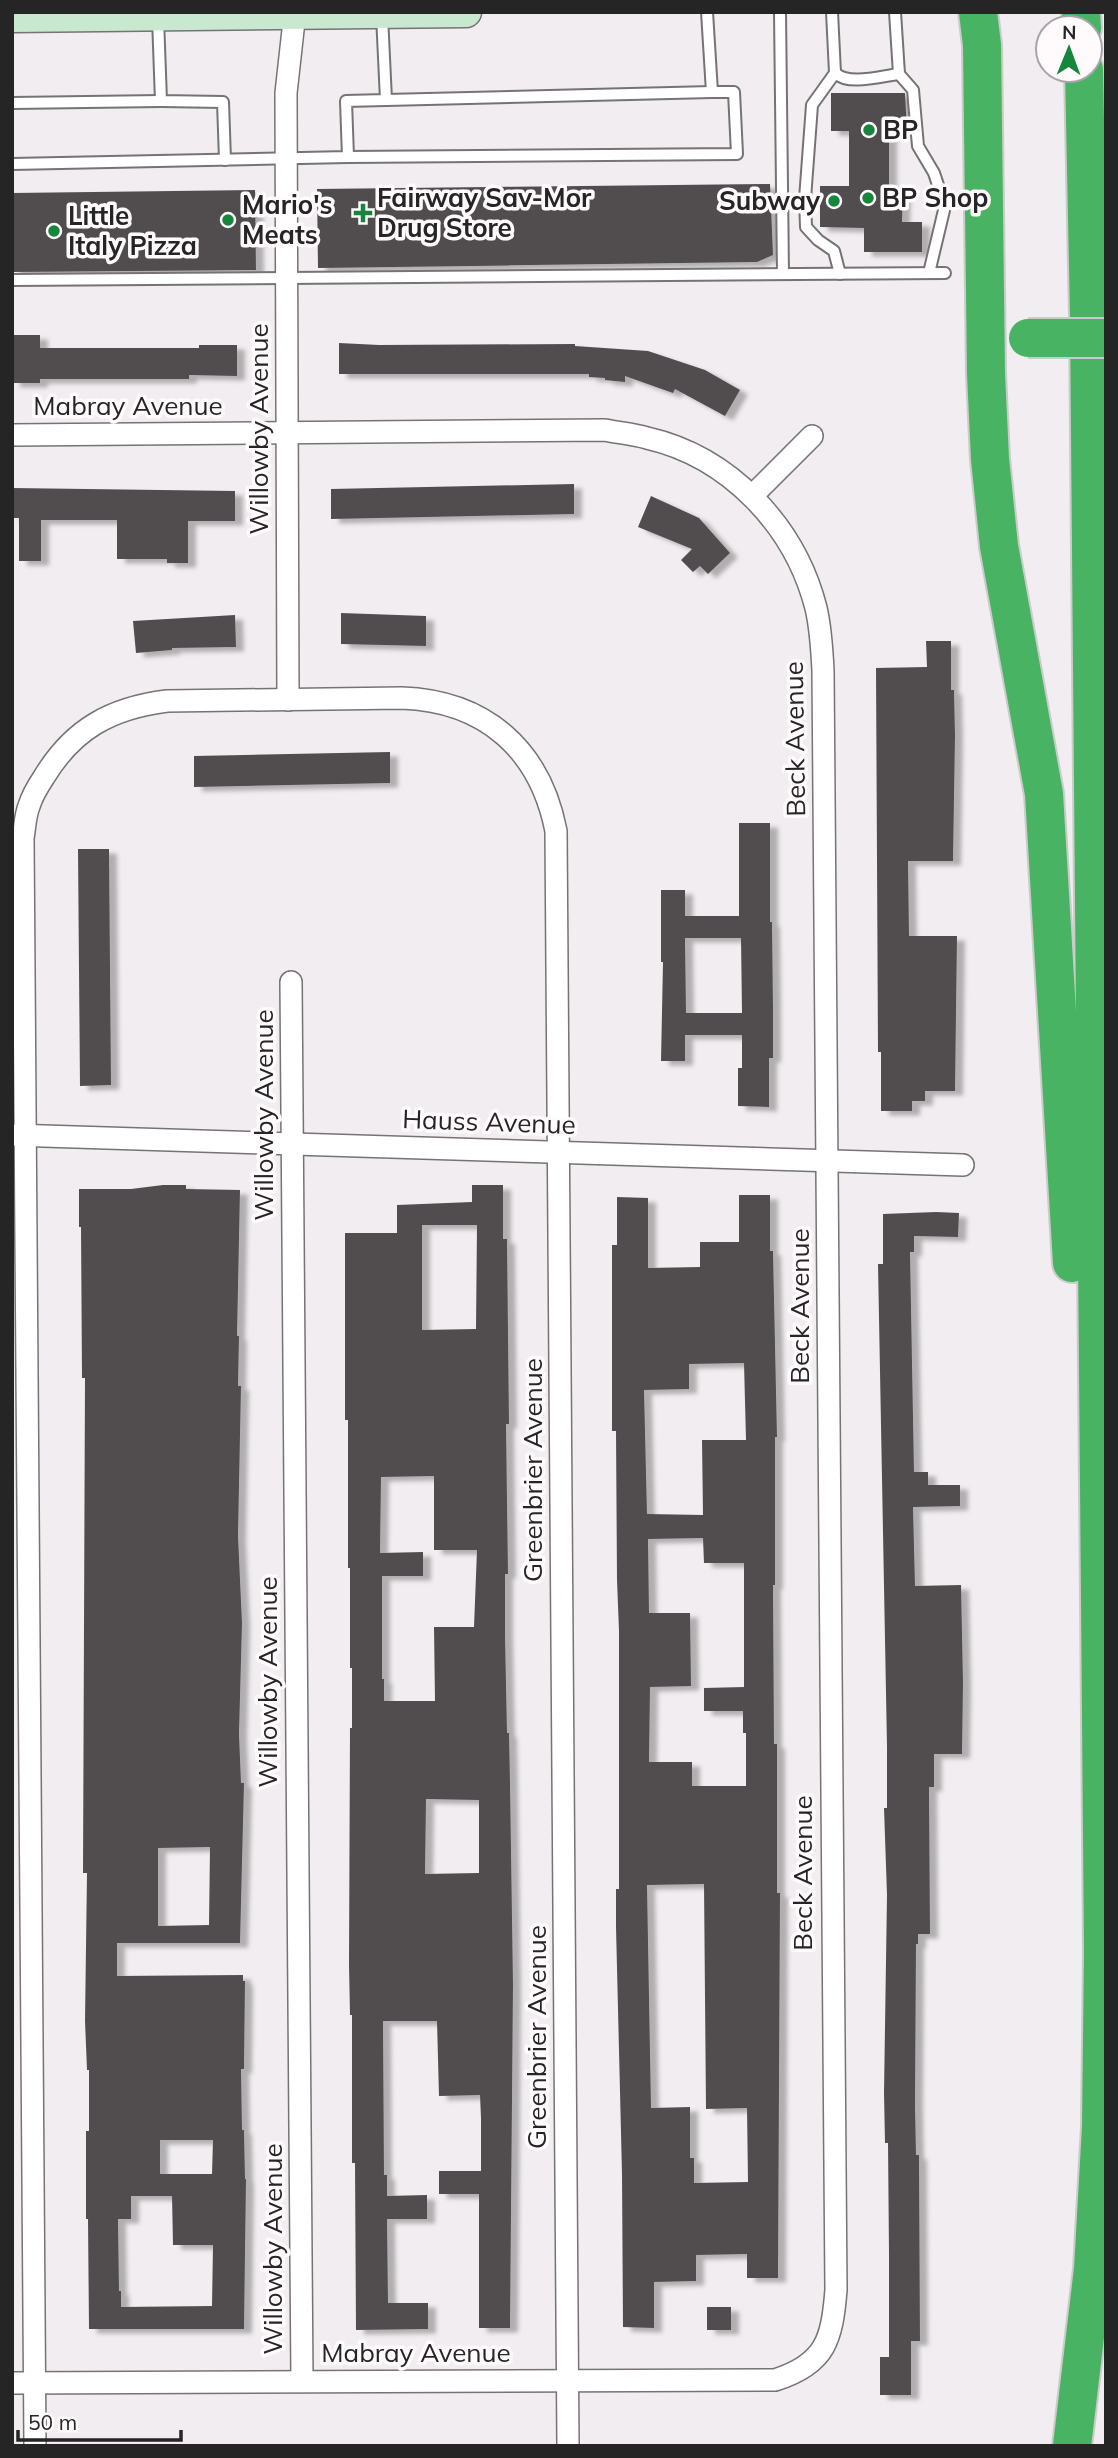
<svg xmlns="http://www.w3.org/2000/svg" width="1118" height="2458" viewBox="0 0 1118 2458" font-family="Mulish,sans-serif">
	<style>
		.building { fill: #514e50; fill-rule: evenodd; filter: url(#shadow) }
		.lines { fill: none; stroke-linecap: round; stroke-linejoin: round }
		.lane-casing { stroke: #777375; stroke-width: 14 }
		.street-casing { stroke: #777375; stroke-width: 24 }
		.secondary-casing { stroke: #777375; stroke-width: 33 }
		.highway-casing { stroke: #cbcbcb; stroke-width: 42 }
		.lane { stroke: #fff; stroke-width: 10 }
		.street { stroke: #fff; stroke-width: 21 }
		.secondary { stroke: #c8e8d0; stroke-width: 30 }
		.highway { stroke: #49b364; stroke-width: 38 }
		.highway-bridge-casing { stroke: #cbcbcb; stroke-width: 42; stroke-linecap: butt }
		.highway-bridge { stroke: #49b364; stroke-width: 38 }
		.poi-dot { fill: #17853c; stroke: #fffbfd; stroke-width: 2.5 }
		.labels { text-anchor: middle; stroke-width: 7; stroke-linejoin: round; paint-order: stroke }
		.poi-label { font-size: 26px; font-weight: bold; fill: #262526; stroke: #fffbfd; text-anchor: start }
		.street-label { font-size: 26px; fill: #262526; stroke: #fffbfd }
	</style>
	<defs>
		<filter id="shadow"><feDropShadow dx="8" dy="4.5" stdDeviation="2" flood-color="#0004"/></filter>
	</defs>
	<rect width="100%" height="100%" fill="#f1edf0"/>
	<g class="building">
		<path d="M831,93H905L907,131H889V186H903L902,222H922V252H864V228L820,227V186H849V131H831Z"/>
		<path d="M770,184L773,255L757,262L318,268L317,189Z"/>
		<path d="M255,190L256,270L12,272V193Z"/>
		<path d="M12,335H40V348H199V345H237V376L189,375V379H40V383H12Z"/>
		<path d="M339,343L379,345L575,344V346L648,351L705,370L740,390L725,416L675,389L673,393L625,376V382L605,380V378L589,377V374H339Z"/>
		<path d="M574,484V514L331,519V489Z"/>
		<path d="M12,488L235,491V521H188V563H167V559H117V520H41V561H19V518H12Z"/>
		<path d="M651,496L699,518L730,553L708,574L700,566L693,572L681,560L692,549L638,527Z"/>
		<path d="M341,613L426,616V646L341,644Z"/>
		<path d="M235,615L236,647L172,648V650L136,653L133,621Z"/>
		<path d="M926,641H951V690H954L955,736L953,861H908L909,936H957L955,1091H925V1101H912V1111H881V1052H878L876,668L927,667Z"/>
		<path d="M390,752V783L194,787V756Z"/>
		<path d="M739,823H770V922H772L773,1009V1058H769V1107L738,1106V1068H742V1035H685V1061H661L663,962H661V890H685V916H739ZM685,938H741L742,1013H686Z"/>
		<path d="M78,849H109L111,1085L80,1086Z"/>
		<path d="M163,1185H186V1189L240,1190L237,1336H239L238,1386H241L238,1536L242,1623L239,1734L241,1783H244L240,1943H117V1976L243,1975V1981H245L244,2069H241L242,2130H244L245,2179H246L244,2329H89L88,2219H86V2131H89V2070H87L85,2021L87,1873H83L85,1378H82L81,1227H79V1189H131ZM210,1847L209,1925L158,1926V1848ZM160,2140H213L212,2174H160ZM131,2196H172L173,2245H213L212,2306L121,2307V2291H119L118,2219H131Z"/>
		<path d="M472,1185H503V1239H507L509,1424H506L508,1574H505V1635L507,1733H509L510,1783L513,1985L510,2328H479V2194H439V2171H481V2118L480,2095L439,2096L437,2021H383L384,2175H387V2196L427,2195V2219H387L388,2303H428V2329L356,2330L355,2163H352V2015H350L349,1965L350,1728H352V1668H350V1568H348V1420H345V1233H397V1205L472,1202ZM422,1225H477L476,1329L422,1330ZM434,1476V1550H477L474,1627H434L435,1701H384V1679H382V1576H423V1552L380,1553L381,1477ZM426,1799L479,1800V1873L425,1874Z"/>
		<path d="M739,1195H770V1251H773L777,1437H775V1585H773L774,1744H777V1893H780L778,2278H747V2254L696,2255V2281L654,2282V2328L623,2327L622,2174L616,1927V1889H619V1631L617,1580L616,1431H612V1245H617V1197L648,1198V1268L700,1267V1242H739ZM744,1363L746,1440H702L703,1515L647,1514L644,1390L689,1389V1364ZM703,1538L704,1563H744V1687L704,1688V1711H743V1733H746V1786H692V1762H649L650,1687L691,1686L690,1613H649L648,1539ZM704,1884L706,2109L747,2108L748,2182L694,2183V2158H690V2107L651,2108L647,1885Z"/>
		<path d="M936,1212L959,1213L958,1237L914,1236V1252H910L914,1472H928V1485H960V1506L913,1507L915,1586L961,1585L963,1683L962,1754H934V1787H929L930,1934H918V1944H916L915,2105L916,2155H919L920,2341H911V2395H880V2357H889V2253L888,2143H885L884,2093L887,1895L884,1808H887V1747L878,1264H883V1214Z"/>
		<rect x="707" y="2307" width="24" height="23"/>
	</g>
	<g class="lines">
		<defs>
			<g id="lane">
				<path d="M780,12L783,274"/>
				<path d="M832,12L835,73L812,105L805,199L806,227L818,240L834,251L840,274"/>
				<path d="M895,12L899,74L913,90L918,146L934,173L945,206L929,273"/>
				<path d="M158,18L161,101L223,102L225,160"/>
				<path d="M835,73C849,86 881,76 899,74"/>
				<path d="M386,100L712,92"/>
				<path d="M12,103L161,101"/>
				<path d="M348,157L737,154L734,92H712L707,12"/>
				<path d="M12,164L348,157L346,101L386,100L382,15"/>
				<path d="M12,280L945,273"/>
			</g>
			<g id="street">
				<path d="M12,435L605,430C619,433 633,434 647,438C730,457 795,526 816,608C821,629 822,650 823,671L836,2290C832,2339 826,2364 775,2380L12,2383"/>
				<path d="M753,495L812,436"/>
				<path d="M288,700L286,93L295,12"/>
				<path d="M291,982L302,2381"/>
				<path d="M12,1135L963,1165"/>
				<path d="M35,2446L23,838C25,827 25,816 29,806C32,796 38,786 44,777C73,729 111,708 167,701L402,698C485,701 540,749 556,831L568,2446"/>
			</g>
			<path id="secondary" d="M12,17L466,12"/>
			<g id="highway">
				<path d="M978,12L982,45L986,374L990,459L999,546L1044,794L1072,1263"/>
				<path d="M1081,12L1082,28"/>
				<path d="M1072,2446L1093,2269L1101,2127L1103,1951L1089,315L1084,70"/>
			</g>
		</defs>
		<use href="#lane" class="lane-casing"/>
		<use href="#street" class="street-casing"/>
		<use href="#secondary" class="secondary-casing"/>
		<use href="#highway" class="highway-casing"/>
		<use href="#lane" class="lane"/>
		<use href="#street" class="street"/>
		<use href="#secondary" class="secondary"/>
		<use href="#highway" class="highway"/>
		<defs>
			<path id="highway-bridge" d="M1028,338H1106"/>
		</defs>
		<use href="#highway-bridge" class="highway-bridge-casing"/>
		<use href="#highway-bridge" class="highway-bridge"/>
	</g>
	<g class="poi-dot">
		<circle cx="869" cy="130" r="7"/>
		<circle cx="868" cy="198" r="7"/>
		<circle cx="834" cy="201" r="7"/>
		<path d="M359.5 202.5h7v7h7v7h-7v7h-7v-7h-7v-7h7z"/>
		<circle cx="228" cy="220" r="7"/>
		<circle cx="54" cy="231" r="7"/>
	</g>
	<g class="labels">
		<g class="poi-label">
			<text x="883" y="139">BP</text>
			<text x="377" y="207">Fairway Sav-Mor<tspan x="377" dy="30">Drug Store</tspan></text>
			<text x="882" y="207">BP Shop</text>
			<text x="820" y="210" text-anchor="end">Subway</text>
			<text x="242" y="214">Mario's<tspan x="242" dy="30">Meats</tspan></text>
			<text x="68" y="225">Little<tspan x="68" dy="30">Italy Pizza</tspan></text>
		</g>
		<g class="street-label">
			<text x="128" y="415">Mabray Avenue</text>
			<text transform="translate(259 429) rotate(-90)" y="9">Willowby Avenue</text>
			<text transform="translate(795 739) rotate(-91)" y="9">Beck Avenue</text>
			<text transform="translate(264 1115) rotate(-90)" y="9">Willowby Avenue</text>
			<text transform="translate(489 1122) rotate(2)" y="9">Hauss Avenue</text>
			<text transform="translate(800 1306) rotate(-90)" y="9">Beck Avenue</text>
			<text transform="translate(533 1470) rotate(-90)" y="9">Greenbrier Avenue</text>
			<text transform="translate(268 1682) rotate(-90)" y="9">Willowby Avenue</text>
			<text transform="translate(803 1873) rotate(-90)" y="9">Beck Avenue</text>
			<text transform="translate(537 2037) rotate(-90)" y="9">Greenbrier Avenue</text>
			<text transform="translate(273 2249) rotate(-90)" y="9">Willowby Avenue</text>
			<text x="416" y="2362">Mabray Avenue</text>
		</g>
	</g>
	<rect width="1118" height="2458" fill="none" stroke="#262526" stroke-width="28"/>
	<g transform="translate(1069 49) rotate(1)"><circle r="33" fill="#fffbfd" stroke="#a8a5a7" stroke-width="2"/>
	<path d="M0-5L12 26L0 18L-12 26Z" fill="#17853c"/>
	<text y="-10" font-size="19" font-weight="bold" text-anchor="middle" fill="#262526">N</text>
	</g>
	<path d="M18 2430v10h163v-10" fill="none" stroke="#262526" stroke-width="3.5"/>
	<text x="28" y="2430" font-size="21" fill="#262526" stroke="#fffbfd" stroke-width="5" paint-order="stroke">50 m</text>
</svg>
